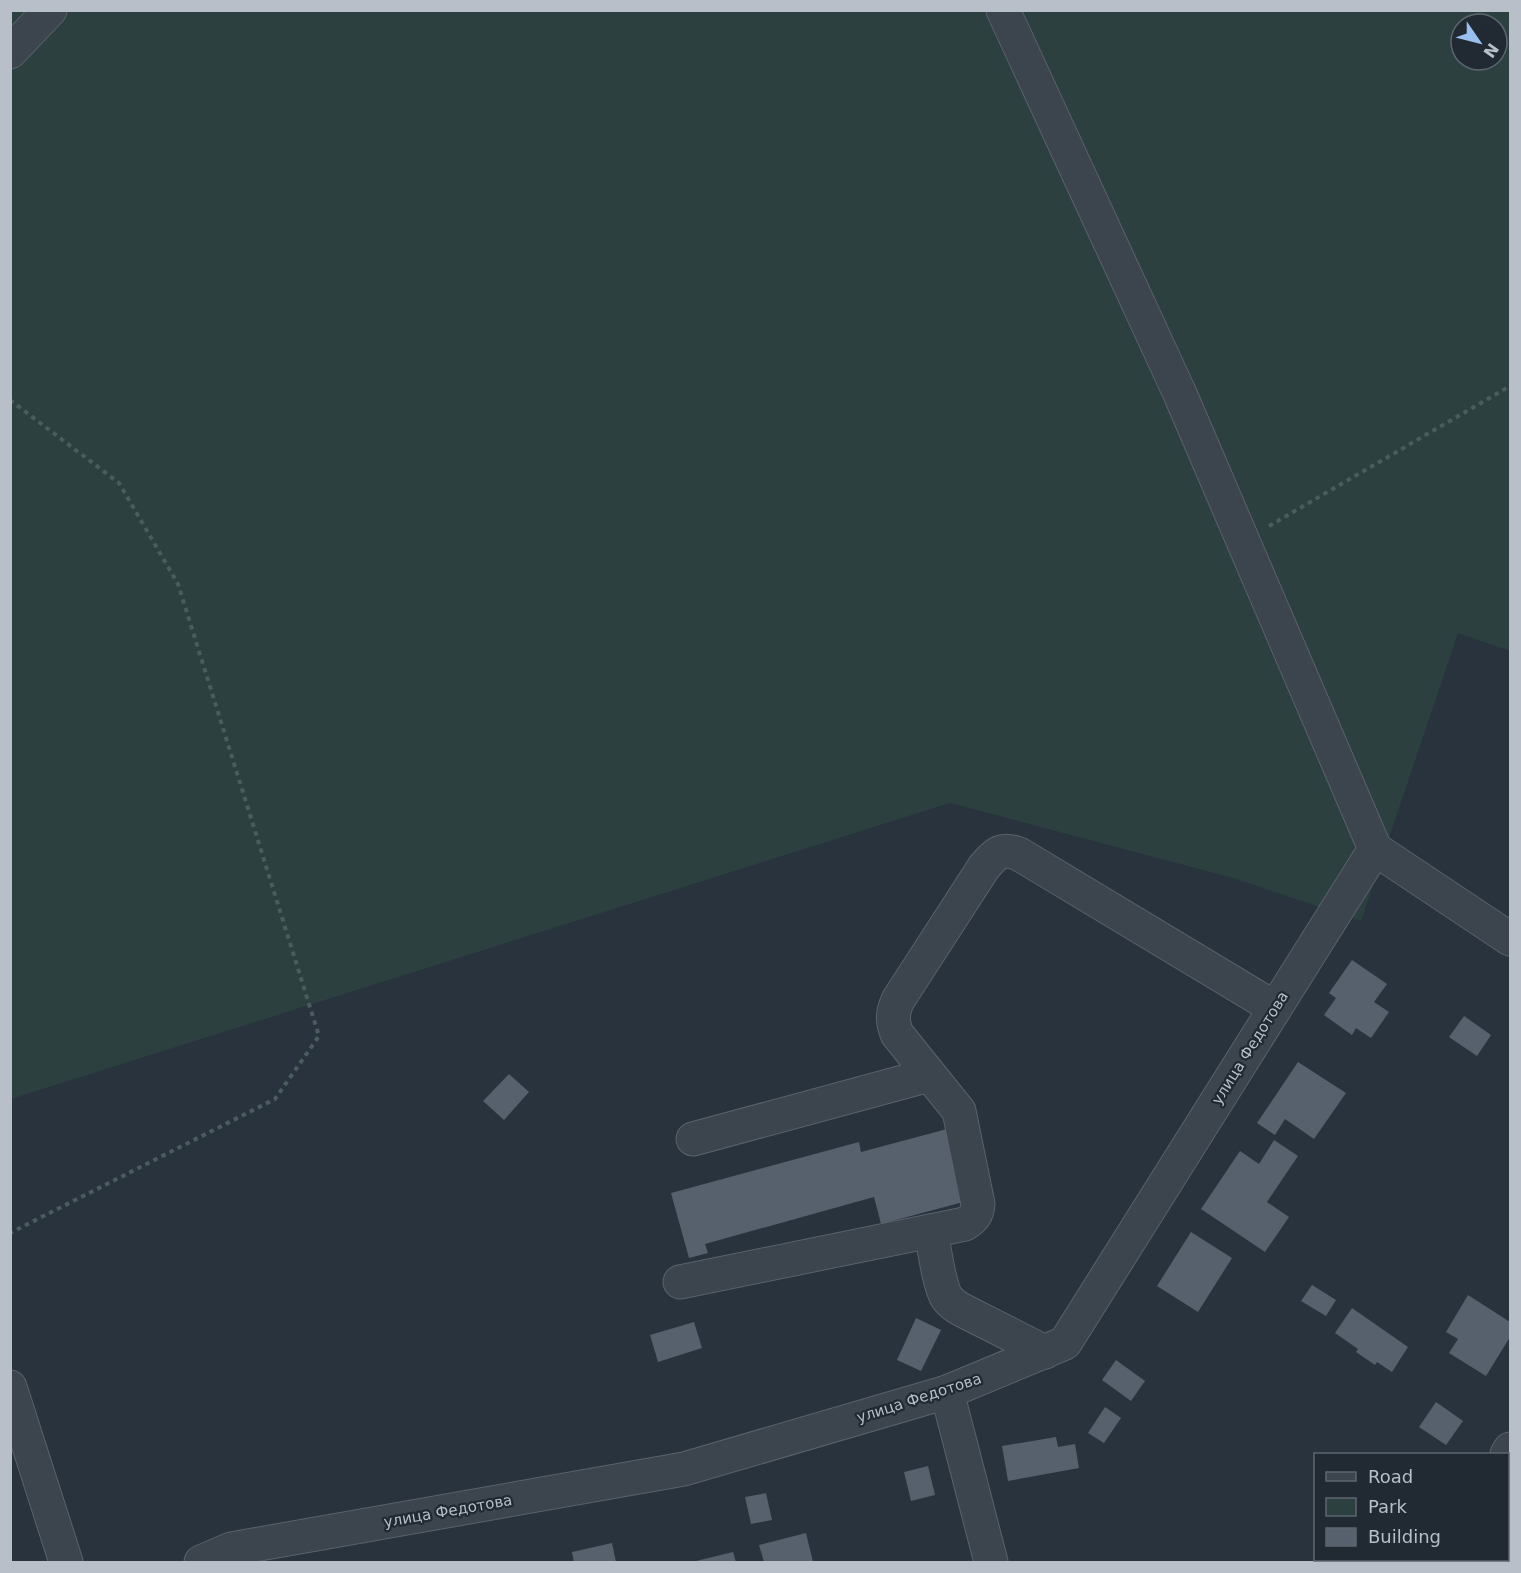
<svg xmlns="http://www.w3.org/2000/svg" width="1521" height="1573" viewBox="0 0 1521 1573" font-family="'DejaVu Sans',sans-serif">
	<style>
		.green { fill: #2b403f; fill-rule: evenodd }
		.building { fill: #56616d }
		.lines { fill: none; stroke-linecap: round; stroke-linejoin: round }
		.minor-casing { stroke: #5a626b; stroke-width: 35 }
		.path { stroke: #4a5c5d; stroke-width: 4; stroke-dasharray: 4.5 4.5; stroke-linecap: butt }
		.minor { stroke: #3c444e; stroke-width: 33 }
		.labels { text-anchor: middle; stroke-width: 4.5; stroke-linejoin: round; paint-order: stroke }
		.street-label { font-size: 15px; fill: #b8bfc8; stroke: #212933 }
	</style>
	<rect width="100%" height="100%" fill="#28333d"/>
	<path class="green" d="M11,11H1510V651L1458,633L1361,921L1233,878L950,803L11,1099ZM1461,24H1497V60H1461Z"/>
	<g class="building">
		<path d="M1352,960L1387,984L1374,1002L1389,1012L1371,1038L1356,1028L1352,1035L1324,1015L1336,998L1329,993Z"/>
		<path d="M1464,1016L1491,1035L1477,1056L1449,1037Z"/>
		<path d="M1298,1062L1346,1093L1314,1139L1285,1119L1275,1135L1257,1123Z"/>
		<path d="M509,1074L529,1092L504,1120L483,1101Z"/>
		<path d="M947,1129L967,1201L881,1224L874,1197L705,1244L708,1253L689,1258L671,1193L859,1142L861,1152Z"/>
		<path d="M1274,1140L1298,1156L1267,1202L1289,1217L1265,1252L1201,1209L1240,1151L1259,1164Z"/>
		<path d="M1191,1232L1232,1258L1198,1312L1157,1286Z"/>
		<path d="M1312,1285L1336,1300L1326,1316L1301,1301Z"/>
		<path d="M1468,1295L1510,1322V1337L1486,1376L1449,1353L1458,1339L1446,1332Z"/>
		<path d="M1352,1308L1408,1347L1392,1372L1377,1362L1375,1365L1356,1352L1358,1349L1335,1333Z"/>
		<path d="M916,1318L941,1330L921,1371L897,1360Z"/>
		<path d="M694,1322L702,1348L658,1362L650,1335Z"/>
		<path d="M1116,1360L1145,1381L1131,1401L1102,1380Z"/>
		<path d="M1436,1402L1463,1421L1446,1445L1419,1427Z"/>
		<path d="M1105,1407L1121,1418L1104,1443L1088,1433Z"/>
		<path d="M1056,1437L1058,1447L1075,1444L1079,1468L1008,1481L1002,1446Z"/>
		<path d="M928,1466L935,1495L911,1501L904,1472Z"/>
		<path d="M766,1493L772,1520L751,1524L745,1497Z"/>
		<path d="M806,1533L813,1562H764L759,1545Z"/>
		<path d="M612,1543L616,1562H574L572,1552Z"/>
		<path d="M733,1552L736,1562H692Z"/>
	</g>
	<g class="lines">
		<defs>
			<g id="minor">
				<path d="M1003,10L1180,394L1375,849"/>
				<path d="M10,52L50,10"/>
				<path d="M1375,849L1510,939"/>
				<path d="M693,1139L929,1075"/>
				<path d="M931,1231C934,1246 939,1286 947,1298C951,1303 956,1307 962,1310L1045,1352"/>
				<path d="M680,1282L965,1224C974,1218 977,1215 978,1204L959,1111L897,1034C892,1021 892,1013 898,1000L984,867C996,853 1001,847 1019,854L1275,1008"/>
				<path d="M10,1387L66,1562"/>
				<path d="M947,1392L991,1562"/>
				<path d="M1507,1454L1510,1449"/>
				<path d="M201,1562L231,1549L684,1469L947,1392L1065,1343L1375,849"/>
				<path d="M1444,1562L1446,1560"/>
			</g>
		</defs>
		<use href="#minor" class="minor-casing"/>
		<g class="path">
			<path d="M10,400L119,483L178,584L319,1036L275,1099L10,1233"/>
			<path d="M1269,526L1510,386"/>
		</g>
		<use href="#minor" class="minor"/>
	</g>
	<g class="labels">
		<g class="street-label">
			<text transform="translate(1250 1048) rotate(-58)" y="5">улица Федотова</text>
			<text transform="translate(919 1398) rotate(-18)" y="5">улица Федотова</text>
			<text transform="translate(448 1511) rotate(-10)" y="5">улица Федотова</text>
		</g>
	</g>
	<rect width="1521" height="1573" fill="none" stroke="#b8bfc8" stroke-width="24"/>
	<rect x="1314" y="1453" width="195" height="108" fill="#212933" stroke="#5d656f" stroke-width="1.5"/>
	<rect x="1326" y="1472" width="30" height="9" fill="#3c444e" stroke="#5d656f" stroke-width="1.5"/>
	<text x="1368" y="1483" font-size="18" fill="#b8bfc8">Road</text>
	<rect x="1326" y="1498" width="30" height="18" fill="#2b403f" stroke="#5d656f" stroke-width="1.5"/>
	<text x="1368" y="1513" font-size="18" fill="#b8bfc8">Park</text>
	<rect x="1326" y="1528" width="30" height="18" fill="#56616d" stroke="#5d656f" stroke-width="1.5"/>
	<text x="1368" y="1543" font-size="18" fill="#b8bfc8">Building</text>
	<g transform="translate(1479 42) rotate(125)"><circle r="28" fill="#212933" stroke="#5d656f" stroke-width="1.5"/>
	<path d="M0-4.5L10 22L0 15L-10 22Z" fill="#98bfed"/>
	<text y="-9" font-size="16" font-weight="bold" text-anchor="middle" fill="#b8bfc8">N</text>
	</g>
</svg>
